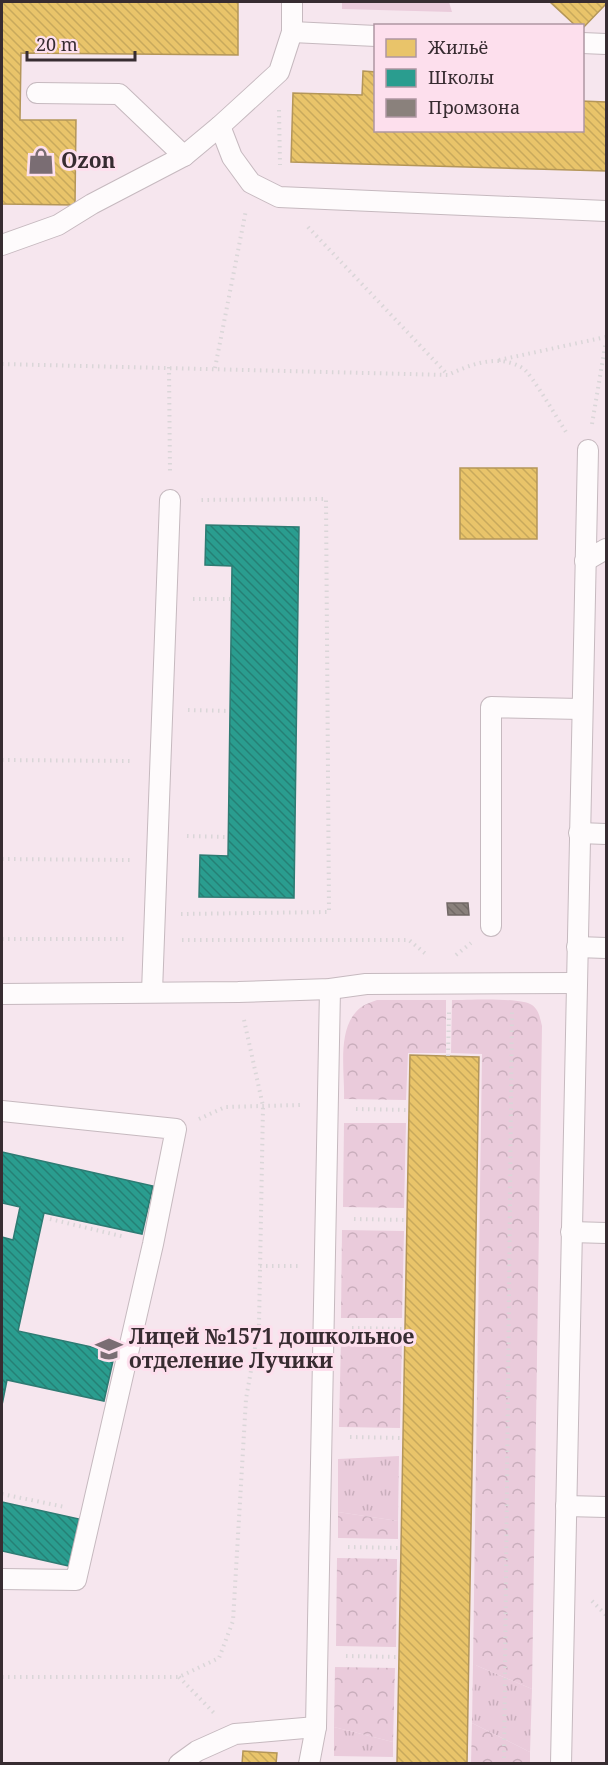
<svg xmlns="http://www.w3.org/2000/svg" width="608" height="1765" viewBox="0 0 608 1765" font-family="'Noto Serif',serif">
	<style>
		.grass { fill: url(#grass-tufts) }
		.forest { fill: url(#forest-crowns) }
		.green { fill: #eacbdb }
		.homes { fill: url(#homes-back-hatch); stroke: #b49659; stroke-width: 1.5 }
		.schools { fill: url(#schools-back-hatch); stroke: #2e7b73; stroke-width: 1.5 }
		.industry { fill: url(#industry-back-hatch); stroke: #716866; stroke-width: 1.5 }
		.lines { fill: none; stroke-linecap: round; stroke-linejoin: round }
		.service-casing { stroke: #c6b9bf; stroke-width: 22 }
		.path { stroke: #dad6d8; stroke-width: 4; stroke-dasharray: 1.5 4.5; stroke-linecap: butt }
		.service { stroke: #fefbfc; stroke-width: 20 }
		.labels { text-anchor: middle; stroke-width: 6; stroke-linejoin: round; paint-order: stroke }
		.poi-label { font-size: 21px; font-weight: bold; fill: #372c31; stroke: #fddfed; text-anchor: start }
	</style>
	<defs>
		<pattern id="grass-tufts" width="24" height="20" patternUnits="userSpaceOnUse" patternTransform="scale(1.5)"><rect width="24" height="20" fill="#eacbdb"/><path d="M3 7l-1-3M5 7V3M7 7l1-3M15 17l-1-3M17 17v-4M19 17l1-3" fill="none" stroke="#c9aebc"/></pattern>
		<pattern id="forest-crowns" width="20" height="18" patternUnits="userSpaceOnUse" patternTransform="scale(1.5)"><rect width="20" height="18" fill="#eacbdb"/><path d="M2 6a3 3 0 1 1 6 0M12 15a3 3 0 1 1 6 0" fill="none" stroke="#c9aebc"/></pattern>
		<pattern id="homes-back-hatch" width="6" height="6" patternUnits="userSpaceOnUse" patternTransform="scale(1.5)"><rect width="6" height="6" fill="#e9c46a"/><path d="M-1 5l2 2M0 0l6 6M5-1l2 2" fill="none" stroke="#c8a95c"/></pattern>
		<pattern id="schools-back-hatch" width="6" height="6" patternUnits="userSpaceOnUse" patternTransform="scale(1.5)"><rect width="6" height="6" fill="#2a9d8f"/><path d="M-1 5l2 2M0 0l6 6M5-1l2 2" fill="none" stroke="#258075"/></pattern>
		<pattern id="industry-back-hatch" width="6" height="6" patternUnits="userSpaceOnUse" patternTransform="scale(1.5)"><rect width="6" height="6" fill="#8a817c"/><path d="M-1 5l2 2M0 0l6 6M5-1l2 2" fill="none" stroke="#726a66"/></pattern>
	</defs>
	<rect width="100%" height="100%" fill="#f6e6ee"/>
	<g class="grass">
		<path d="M399,1456L398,1521L338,1512V1459Z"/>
		<path d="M473,1664L532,1689L530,1752L472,1723Z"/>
		<path d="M334,1727L393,1742V1757L334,1756Z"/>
	</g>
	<g class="forest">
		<path d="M377,1000H446V1053H408L406,1100L344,1099C345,1071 336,1028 360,1008C365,1004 372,1002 377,1000Z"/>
		<path d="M452,1000C469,1000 520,997 532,1005C539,1010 540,1018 542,1026L532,1689L473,1664L482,1054L451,1053Z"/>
		<path d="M344,1123H406L404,1208L343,1207Z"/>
		<path d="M342,1230L404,1231L402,1318H341Z"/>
		<path d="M341,1339L402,1340L400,1428L339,1427Z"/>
		<path d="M338,1512L398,1521V1539L338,1538Z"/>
		<path d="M337,1558L397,1559L396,1647L336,1646Z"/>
		<path d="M335,1667L395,1668L393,1742L334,1727Z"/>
		<path d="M472,1723L530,1752V1763H471Z"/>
	</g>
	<path class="green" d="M342,2H449L452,12L342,9Z"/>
	<g class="homes">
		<path d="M2,2H238V55L21,53L20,120H76L75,205L2,204Z"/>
		<path d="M550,2H606V4L582,29V26H576Z"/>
		<path d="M363,71L376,72V130H582V101L606,102V171L291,162L293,93L362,95Z"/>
		<rect x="460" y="468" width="77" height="71"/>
		<path d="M410,1055L479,1057L467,1764H397Z"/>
		<path d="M243,1751L277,1753L276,1764H242Z"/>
	</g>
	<g class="schools">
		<path d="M206,525L299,527L294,898L199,897L200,855L228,856L232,566L205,565Z"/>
		<path d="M2,1152L153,1186L142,1234L44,1213L18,1331L115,1352L104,1401L7,1380L2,1405V1237L13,1240L20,1207L2,1203Z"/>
		<path d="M2,1502L79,1519L69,1566L2,1551Z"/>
	</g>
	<path class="industry" d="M447,903H468L469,915H448Z"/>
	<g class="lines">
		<defs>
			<g id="service">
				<path d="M292,32L376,36"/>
				<path d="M582,43L606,44"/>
				<path d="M37,93L119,94L184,156"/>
				<path d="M220,126L232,157L251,183L279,197L606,211"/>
				<path d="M2,245L58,225L92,204L184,156L220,126L279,72L292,32V2"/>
				<path d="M585,561L606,549"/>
				<path d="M579,833L606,834"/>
				<path d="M491,926V707L581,709"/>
				<path d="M577,947L606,948"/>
				<path d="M152,992L170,500"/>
				<path d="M2,994L238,992L330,989L366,984L576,983"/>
				<path d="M2,1111L176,1129L153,1244L76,1580L2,1579"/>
				<path d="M571,1232L606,1233"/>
				<path d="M566,1506L606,1507"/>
				<path d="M179,1764L197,1751L235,1734L316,1727"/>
				<path d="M309,1764L316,1727L330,989"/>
				<path d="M561,1764L588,450"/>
			</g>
		</defs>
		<use href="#service" class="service-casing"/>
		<g class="path">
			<path d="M279,110L280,165"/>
			<path d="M308,227L447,374"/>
			<path d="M499,360L606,337"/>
			<path d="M2,364L448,375C471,364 500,353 524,369C531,374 559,421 566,432"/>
			<path d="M169,367L170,474"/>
			<path d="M215,368L246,210"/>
			<path d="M592,424L606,341"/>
			<path d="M193,599H231"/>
			<path d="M188,710L230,711"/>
			<path d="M2,760L133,761"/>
			<path d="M187,836L228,837"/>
			<path d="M2,859L130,860"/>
			<path d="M181,914L329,912L326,499L197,500"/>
			<path d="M2,939H127"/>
			<path d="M182,940H409L427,955"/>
			<path d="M456,955L471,943"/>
			<path d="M448,1056L449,1012"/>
			<path d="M356,1109L409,1110"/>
			<path d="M199,1119L225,1107L300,1105"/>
			<path d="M50,1219L125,1237"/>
			<path d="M354,1219L407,1220"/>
			<path d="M260,1266H298"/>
			<path d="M352,1328L405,1329"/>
			<path d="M350,1437L403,1438"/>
			<path d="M2,1494L65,1507"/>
			<path d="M348,1547L401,1548"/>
			<path d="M592,1601L606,1615"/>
			<path d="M346,1656L400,1657"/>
			<path d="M2,1677H179L219,1658L233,1621L246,1399L259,1325L263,1106L244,1020"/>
			<path d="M179,1677L214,1713"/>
			<path d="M504,1764L512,1011"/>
		</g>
		<use href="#service" class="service"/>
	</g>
	<defs>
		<symbol id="shop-bare" viewBox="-9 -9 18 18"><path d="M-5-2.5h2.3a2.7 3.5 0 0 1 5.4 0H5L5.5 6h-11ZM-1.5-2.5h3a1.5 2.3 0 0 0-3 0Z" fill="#7a6d73" stroke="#fddfed" stroke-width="2.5" paint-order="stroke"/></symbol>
		<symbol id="school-bare" viewBox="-9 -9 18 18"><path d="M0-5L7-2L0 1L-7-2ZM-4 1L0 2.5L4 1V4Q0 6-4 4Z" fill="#7a6d73" stroke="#fddfed" stroke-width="2.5" paint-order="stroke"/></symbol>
	</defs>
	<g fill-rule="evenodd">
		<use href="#shop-bare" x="22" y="142" width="38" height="38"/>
		<use href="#school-bare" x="90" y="1330" width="38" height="38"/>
	</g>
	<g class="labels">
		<g class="poi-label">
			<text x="61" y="168">Ozon</text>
			<text x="129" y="1344">Лицей №1571 дошкольное<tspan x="129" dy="24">отделение Лучики</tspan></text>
		</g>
	</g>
	<rect width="608" height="1765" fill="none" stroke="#372c31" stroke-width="6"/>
	<rect x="374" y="24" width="210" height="108" fill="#fddfed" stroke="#ae97a2" stroke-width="1.5"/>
	<rect x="386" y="39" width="30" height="18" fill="#e9c46a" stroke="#ae97a2" stroke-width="1.5"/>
	<text x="428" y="54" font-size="18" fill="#372c31">Жильё</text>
	<rect x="386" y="69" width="30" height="18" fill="#2a9d8f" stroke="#ae97a2" stroke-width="1.5"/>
	<text x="428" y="84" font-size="18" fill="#372c31">Школы</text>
	<rect x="386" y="99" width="30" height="18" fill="#8a817c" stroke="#ae97a2" stroke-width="1.5"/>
	<text x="428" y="114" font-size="18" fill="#372c31">Промзона</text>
	<path d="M27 51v9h108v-9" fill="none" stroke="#372c31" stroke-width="3"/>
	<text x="36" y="51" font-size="18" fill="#372c31" stroke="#fddfed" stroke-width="4.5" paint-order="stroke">20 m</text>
</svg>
